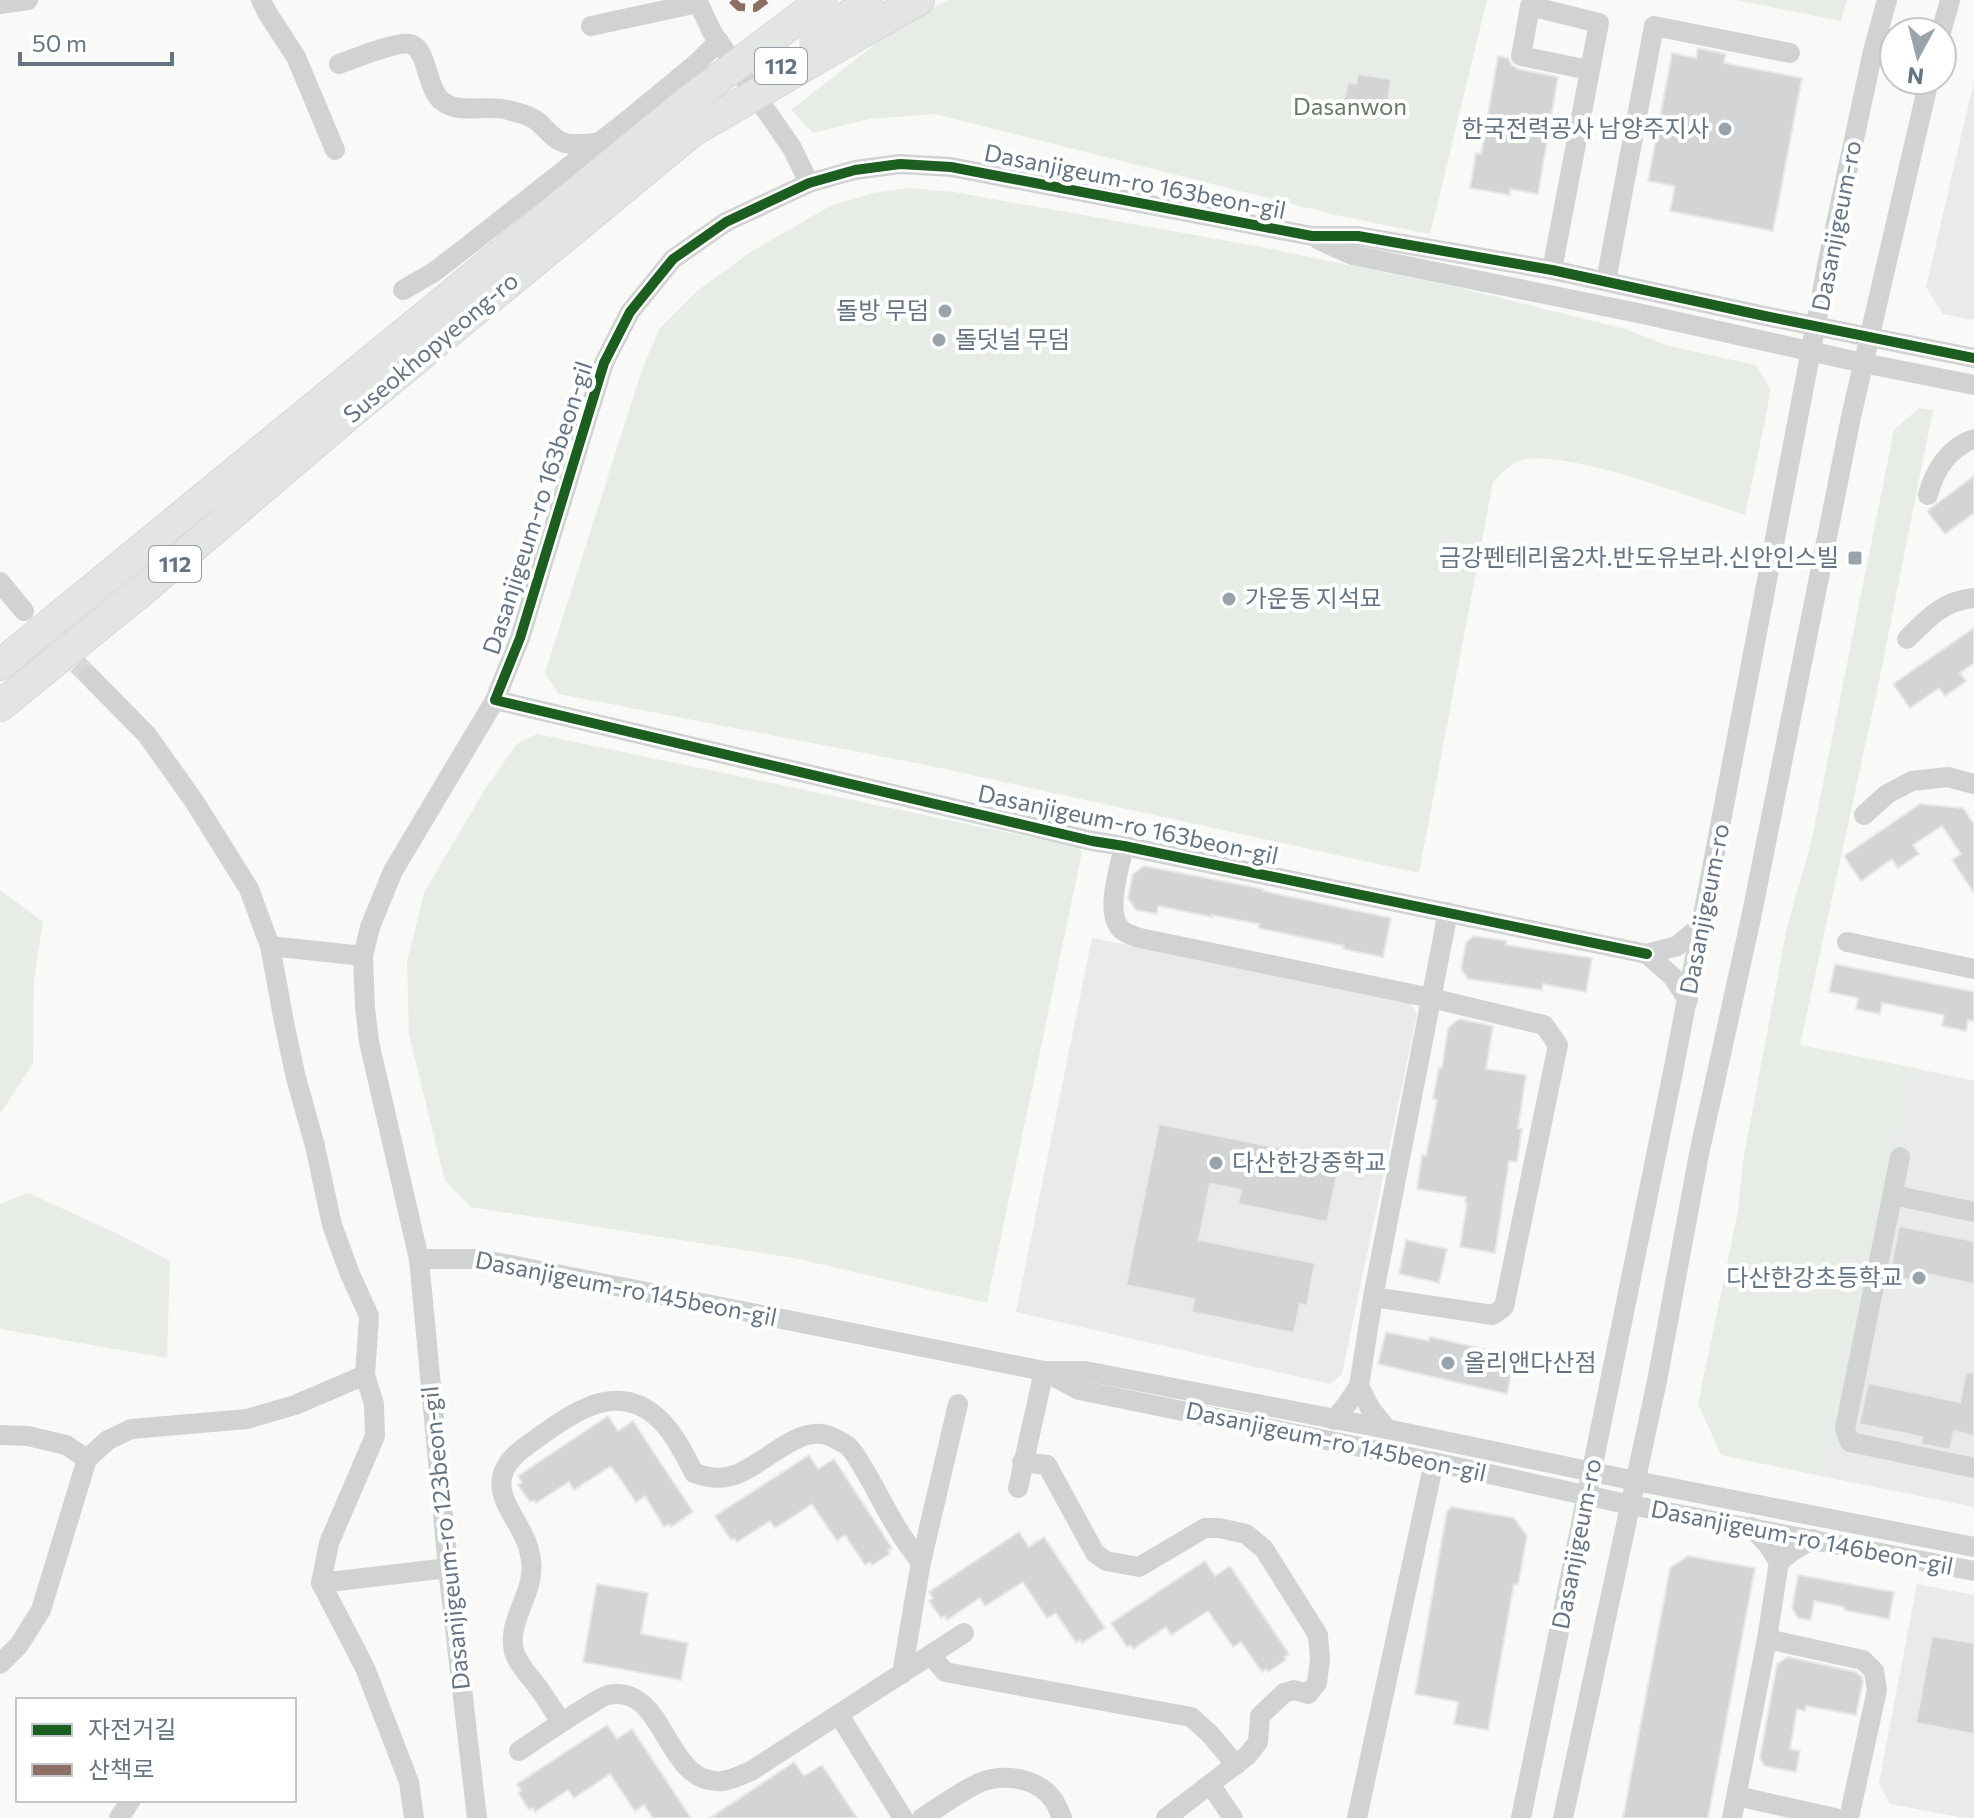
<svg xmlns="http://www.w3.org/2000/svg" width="1974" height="1818" viewBox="0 0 1974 1818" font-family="Commissioner,'Noto Sans KR',sans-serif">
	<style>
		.built { fill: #e9eaea }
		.green { fill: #e8ece6 }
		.building { fill: #d2d4d5; stroke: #e8e8e8; stroke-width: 2 }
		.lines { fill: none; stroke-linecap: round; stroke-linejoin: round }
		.minor-tunnel { stroke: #d4d8db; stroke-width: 20; stroke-dasharray: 20 10; stroke-linecap: butt }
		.highway-casing { stroke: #d6d7d7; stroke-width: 32 }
		.minor { stroke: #d1d3d3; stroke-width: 20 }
		.highway { stroke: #e3e4e4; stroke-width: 30 }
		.highway-bridge-casing { stroke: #d6d7d7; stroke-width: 32; stroke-linecap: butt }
		.highway-bridge { stroke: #e3e4e4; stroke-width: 30 }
		.quiet { stroke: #8d6e63; stroke-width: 8; stroke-dasharray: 16 8; stroke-linecap: butt }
		.cycleway-casing { stroke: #fff; stroke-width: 15 }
		.cycleway { stroke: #1b5e20; stroke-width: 10 }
		.poi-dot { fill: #99a3ac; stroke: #fff; stroke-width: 3 }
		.labels { text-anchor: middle; stroke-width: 8; stroke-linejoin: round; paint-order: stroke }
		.shield { fill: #fff; stroke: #939ea8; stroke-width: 2 }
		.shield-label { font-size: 22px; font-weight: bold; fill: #657483 }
		.park-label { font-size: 24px; fill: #667a64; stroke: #fff }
		.poi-label { font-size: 24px; fill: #657483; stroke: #fff; text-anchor: end }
		.street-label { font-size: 24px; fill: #657483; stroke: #fff }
	</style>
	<rect width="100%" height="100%" fill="#f9f9f8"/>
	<g class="built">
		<path d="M1974,81V320L1943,314L1926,287Z"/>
		<path d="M1092,938L1408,1000L1417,1014L1342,1374L1330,1384L1016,1312Z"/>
		<path d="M1910,1067L1974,1081V1507L1821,1476Z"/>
		<path d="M1917,1584L1974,1595V1818H1964L1890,1804L1879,1783Z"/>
	</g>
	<g class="green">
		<path d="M949,0H1487L1430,234L1336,215L935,114L869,119L813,133L791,110L902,23Z"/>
		<path d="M1736,0H1847L1841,21Z"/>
		<path d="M910,188L954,192L1256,246L1456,287L1625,329L1669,346L1756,365L1770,389L1767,411L1745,515C1702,501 1553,443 1516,462C1508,466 1500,476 1493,482L1419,873L931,766L559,694L545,673L642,370L659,329L697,291L749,253L832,205L873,193Z"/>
		<path d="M1919,408L1933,410L1876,696L1800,1045L1910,1067L1821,1476L1721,1455L1698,1404L1738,1211L1743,1161L1787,927L1811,843L1894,430Z"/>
		<path d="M537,734L1077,847L1082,852L987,1303L794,1258L471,1207L445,1181L409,1035L407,963L424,893L485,789L517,744Z"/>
		<path d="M0,890L43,922L34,979L33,1063L0,1114Z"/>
		<path d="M28,1193L114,1232L170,1261L167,1358L0,1329V1204Z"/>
	</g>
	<g class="building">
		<path d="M1698,48L1726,54L1724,63L1802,78L1773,231L1670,211L1675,186L1648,181L1672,53L1696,58Z"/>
		<path d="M1498,56L1508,58L1512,65L1518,69L1558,77L1538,194L1510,189V195L1470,188L1476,153L1481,154Z"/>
		<path d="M1358,74L1391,79L1388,102H1382L1378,121L1341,113L1348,82L1356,84Z"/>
		<path d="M1974,476V513L1945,534L1927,511Z"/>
		<path d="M1974,628V663L1960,673L1966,681L1945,696L1939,688L1910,708L1893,684Z"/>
		<path d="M1920,804L1963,808L1974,824V893L1952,860L1961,854L1942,826L1913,845L1919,854L1898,868L1892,859L1861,881L1844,856Z"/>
		<path d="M1144,866L1263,889V891L1391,918L1383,957L1343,949L1344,946L1258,928L1259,924L1212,915V917L1158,906L1157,914L1136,910L1128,898L1133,874Z"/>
		<path d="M1474,936L1506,941V945L1592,958L1586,992L1543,984L1542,990L1468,979L1461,969L1466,942Z"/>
		<path d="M1835,964L1974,992V1021L1968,1020L1966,1031L1942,1026L1944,1015L1882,1003L1880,1014L1856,1009L1858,998L1829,992Z"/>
		<path d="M1459,1019L1493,1026L1486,1069L1526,1075L1518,1128L1522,1129L1517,1162L1509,1161L1495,1253L1460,1247L1467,1203H1465L1466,1197L1417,1189L1422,1155L1426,1156L1437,1100L1433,1099L1439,1067L1442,1068L1448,1028Z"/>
		<path d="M1159,1124L1340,1160L1327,1222L1238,1204L1241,1190L1210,1184L1199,1240L1315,1263L1307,1306L1300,1304L1294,1333L1191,1312L1194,1299L1126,1285Z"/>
		<path d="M1899,1226L1974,1241V1284L1927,1274L1925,1283L1889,1276Z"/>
		<path d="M1406,1240L1447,1249L1439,1283L1399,1274Z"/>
		<path d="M1386,1332L1429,1341L1430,1337L1515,1356L1507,1394L1378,1364Z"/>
		<path d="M1966,1372L1974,1373V1436L1954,1431L1950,1450L1921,1444L1922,1437L1859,1424L1868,1383L1960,1402Z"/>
		<path d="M608,1416L618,1431L633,1421L693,1512L671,1527L669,1524L664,1527L645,1496L636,1502L611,1466L574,1490L569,1482L536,1503L534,1500L530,1502L518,1485L522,1482L518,1476Z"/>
		<path d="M809,1455L818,1469L834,1459L892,1548L888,1550L890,1554L872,1565L870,1562L865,1565L845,1535L837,1541L812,1504L775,1528L770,1521L737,1542L734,1538L731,1540L715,1516Z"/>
		<path d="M1452,1507L1514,1518L1527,1536L1518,1585L1514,1584L1488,1730L1454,1724L1458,1702L1415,1694L1447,1511Z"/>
		<path d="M1019,1532L1029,1547L1044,1537L1105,1628L1082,1643L1080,1640L1076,1643L1056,1613L1047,1618L1023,1582L985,1606L980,1598L947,1620L945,1616L941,1618L929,1601L933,1598L929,1592Z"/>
		<path d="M1688,1556L1755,1568L1708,1818H1623L1670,1568Z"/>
		<path d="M1205,1561L1215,1576L1230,1566L1289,1654L1284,1657L1286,1660L1268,1672L1266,1669L1262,1672L1241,1642L1233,1647L1208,1611L1171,1635L1166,1627L1133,1649L1131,1645L1127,1647L1111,1623Z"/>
		<path d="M1798,1575L1894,1592L1889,1619L1844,1610V1607L1814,1601L1811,1620L1798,1618L1792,1608Z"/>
		<path d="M597,1584L648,1593L641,1634L688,1643L681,1680L583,1662Z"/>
		<path d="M1932,1636L1974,1643V1734L1916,1723Z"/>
		<path d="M1788,1657L1856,1672L1862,1677L1863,1682L1856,1715L1806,1706L1805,1711L1797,1709L1790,1749L1800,1751L1796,1772L1765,1766L1760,1758L1777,1664Z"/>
		<path d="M607,1725L617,1739L632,1729L691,1818H653L644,1805L635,1811L610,1774L574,1798L568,1790L535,1812L533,1808L529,1810L518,1793L521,1790L517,1784Z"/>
		<path d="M794,1762L804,1776L822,1765L857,1818H710Z"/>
	</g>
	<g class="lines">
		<path class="minor-tunnel" d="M35,622L89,676"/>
		<defs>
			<g id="highway">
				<path d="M882,21L919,0"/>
				<path d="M0,665L678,109"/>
				<path d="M0,706L143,590L346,417L693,131"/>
			</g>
		</defs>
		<use href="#highway" class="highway-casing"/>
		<g class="minor">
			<path d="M261,0L268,14L296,57L335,150"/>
			<path d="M697,0L712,32L792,148L809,183"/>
			<path d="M0,4L28,0"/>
			<path d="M591,26L698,3"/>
			<path d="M1941,32L1950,0"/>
			<path d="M339,64C353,59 397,41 410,44C428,48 426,89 442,101C459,115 487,104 508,110C517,113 529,114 537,121C546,128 553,140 565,143C575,145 586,144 596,143"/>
			<path d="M1319,240L1352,255L1638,313L1863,363L1974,385"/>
			<path d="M1552,270L1599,23L1530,6L1521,56L1589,70"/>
			<path d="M1606,281L1654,26L1790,53"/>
			<path d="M403,290L434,272L473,242L634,115L697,63L719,41"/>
			<path d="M1928,495C1934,471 1949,447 1974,439"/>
			<path d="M0,582L24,611"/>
			<path d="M1907,639C1928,618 1943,601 1974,598"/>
			<path d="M89,676L147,735L194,801L249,889L270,946"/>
			<path d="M1864,815L1887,794L1912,781L1948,777L1974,784"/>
			<path d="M1124,846C1120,867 1103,916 1123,931C1127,934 1135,936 1140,938L1431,998L1544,1025L1558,1045L1504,1307L1493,1315L1373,1297"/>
			<path d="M1847,942L1974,969"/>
			<path d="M1647,954L1124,846L1092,841L495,700L520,638L604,363L630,312L673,259L726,222L809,183L855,170L900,164L951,167L1312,236H1358L1552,270L1760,315L1974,358"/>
			<path d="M363,956L270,946L285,1027L296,1078L315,1146L332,1225L350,1274L369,1316L365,1375L374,1404L375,1436L329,1543L321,1583L365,1668L409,1782L414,1818"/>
			<path d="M1688,1000L1673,977L1647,954L1677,946L1702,925"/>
			<path d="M1900,1157L1845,1429L1850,1442L1974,1468"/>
			<path d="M1893,1195L1974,1212"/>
			<path d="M419,1259H480L1044,1371H1085L1387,1429L1636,1481L1974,1547"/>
			<path d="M1047,1373L1079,1390L1434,1462L1631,1505L1974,1571"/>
			<path d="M1359,1386L1373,1297L1448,912"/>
			<path d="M1334,1420L1347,1404L1359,1386L1370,1408L1387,1429"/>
			<path d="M0,1435L28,1436L66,1445L87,1459"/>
			<path d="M1022,1462L1047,1465L1095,1553L1106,1561L1139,1567L1205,1528H1219L1246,1534L1264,1549L1318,1635L1320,1659L1317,1683L1308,1694L1294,1690L1284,1693L1260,1716L1258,1742L1248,1755L1166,1818"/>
			<path d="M1018,1488L1044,1371"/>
			<path d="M1751,1527L1768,1545L1779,1562L1794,1550L1813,1539"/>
			<path d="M321,1583L448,1568"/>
			<path d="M1767,1639L1863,1660L1874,1671L1877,1690L1849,1818"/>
			<path d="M931,1655L945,1672L1191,1717L1209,1733L1236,1765"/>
			<path d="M0,1664L19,1645L41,1610L87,1459L108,1440L131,1429L247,1419L295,1405L365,1375"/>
			<path d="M902,1674L921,1562L958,1404"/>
			<path d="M839,1715L903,1818"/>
			<path d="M561,1722C553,1710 546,1698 537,1686C529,1675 518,1665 514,1651C507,1625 530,1597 531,1574C532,1567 531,1557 529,1550C524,1526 497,1503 502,1477C507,1456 527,1446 543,1434C580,1407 623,1381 662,1422C675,1435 686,1457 694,1473C706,1477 719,1480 731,1476C761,1469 799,1421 832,1437C837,1440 844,1443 848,1446C858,1456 865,1472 872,1483C887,1511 901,1538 921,1562"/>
			<path d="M519,1751C541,1736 563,1721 586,1707C593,1703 601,1697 608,1695C666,1682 664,1786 722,1781C732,1780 742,1775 751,1771L964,1633"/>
			<path d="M1210,1784L1233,1818"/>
			<path d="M1737,1796L1835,1818"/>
			<path d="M119,1818L131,1800"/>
			<path d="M477,1818L448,1568L419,1259L369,1042L365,1007L363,956L370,927L393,871L495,700"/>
			<path d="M922,1818C941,1806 961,1791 981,1782C1005,1773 1039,1778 1054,1801C1057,1806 1060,1813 1062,1818"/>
			<path d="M1357,1818L1434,1462"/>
			<path d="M1521,1818L1674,1067L1828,261L1873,51L1887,0"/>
			<path d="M1563,1818L1657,1381L1699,1154L1751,918L1851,417L1929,80"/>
			<path d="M1732,1818L1767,1639L1779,1562"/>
		</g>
		<use href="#highway" class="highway"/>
		<defs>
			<g id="highway-bridge">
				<path d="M814,42L868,1"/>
				<path d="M678,109L823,0"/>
				<path d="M693,131L882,21"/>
			</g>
		</defs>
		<use href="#highway-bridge" class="highway-bridge-casing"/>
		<use href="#highway-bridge" class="highway-bridge"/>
		<path class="quiet" d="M732,0L739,7L755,8L766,0"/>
		<defs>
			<path id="cycleway" d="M1647,954L1124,846L1092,841L495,700L520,638L604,363L630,312L673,259L726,222L809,183L855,170L900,164L951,167L1312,236H1358L1552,270L1760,315L1974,358"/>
		</defs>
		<use href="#cycleway" class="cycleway-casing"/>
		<use href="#cycleway" class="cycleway"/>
	</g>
	<g class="poi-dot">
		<circle cx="1725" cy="129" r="8"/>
		<circle cx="945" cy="311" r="8"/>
		<circle cx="939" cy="340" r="8"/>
		<rect x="1847" y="550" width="16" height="16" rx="4"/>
		<circle cx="1229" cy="599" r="8"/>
		<circle cx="1216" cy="1163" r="8"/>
		<circle cx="1919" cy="1278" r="8"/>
		<circle cx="1448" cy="1363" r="8"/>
	</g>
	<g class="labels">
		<g class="shield">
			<rect x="755" y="48" width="52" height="36" rx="6"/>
			<rect x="149" y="546" width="52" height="36" rx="6"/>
		</g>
		<g class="shield-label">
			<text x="781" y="74">112</text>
			<text x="175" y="572">112</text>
		</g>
		<g class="park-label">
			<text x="1350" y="115">Dasanwon</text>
		</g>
		<g class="poi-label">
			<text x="1709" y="137">한국전력공사 남양주지사</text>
			<text x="929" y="319">돌방 무덤</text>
			<text x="955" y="348" text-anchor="start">돌덧널 무덤</text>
			<text x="1839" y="566">금강펜테리움2차.반도유보라.신안인스빌</text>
			<text x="1245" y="607" text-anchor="start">가운동 지석묘</text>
			<text x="1232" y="1171" text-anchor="start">다산한강중학교</text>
			<text x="1903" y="1286">다산한강초등학교</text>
			<text x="1464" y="1371" text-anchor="start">올리앤다산점</text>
		</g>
		<g class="street-label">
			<text transform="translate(1135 182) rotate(11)" y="8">Dasanjigeum-ro 163beon-gil</text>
			<text transform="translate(1837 226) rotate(-79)" y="8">Dasanjigeum-ro</text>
			<text transform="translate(431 348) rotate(-40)" y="8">Suseokhopyeong-ro</text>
			<text transform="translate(538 508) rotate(-72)" y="8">Dasanjigeum-ro 163beon-gil</text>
			<text transform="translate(1128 825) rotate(12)" y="8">Dasanjigeum-ro 163beon-gil</text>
			<text transform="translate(1705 909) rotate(-79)" y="8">Dasanjigeum-ro</text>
			<text transform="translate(626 1289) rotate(11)" y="8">Dasanjigeum-ro 145beon-gil</text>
			<text transform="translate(1336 1442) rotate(12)" y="8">Dasanjigeum-ro 145beon-gil</text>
			<text transform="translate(446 1538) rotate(-96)" y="8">Dasanjigeum-ro 123beon-gil</text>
			<text transform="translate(1802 1538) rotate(11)" y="8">Dasanjigeum-ro 146beon-gil</text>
			<text transform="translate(1577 1544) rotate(-79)" y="8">Dasanjigeum-ro</text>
		</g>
	</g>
	<rect x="16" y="1698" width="280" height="104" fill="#ffffff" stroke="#c1c7cd" stroke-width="2"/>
	<rect x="32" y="1724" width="40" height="12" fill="#1b5e20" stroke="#c1c7cd" stroke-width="2"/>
	<text x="88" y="1738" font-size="24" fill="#657483">자전거길</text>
	<rect x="32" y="1764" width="40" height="12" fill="#8d6e63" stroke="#c1c7cd" stroke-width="2"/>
	<text x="88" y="1778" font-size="24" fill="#657483">산책로</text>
	<g transform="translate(1918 56) rotate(187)"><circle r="38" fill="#ffffff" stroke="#c1c7cd" stroke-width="2"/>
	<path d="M0-6L14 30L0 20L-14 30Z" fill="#99a3ac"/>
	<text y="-12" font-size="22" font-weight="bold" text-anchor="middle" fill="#657483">N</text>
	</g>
	<path d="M20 52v12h152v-12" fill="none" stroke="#657483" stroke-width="4"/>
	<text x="32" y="52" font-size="24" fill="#657483" stroke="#ffffff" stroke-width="6" paint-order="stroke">50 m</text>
</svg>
